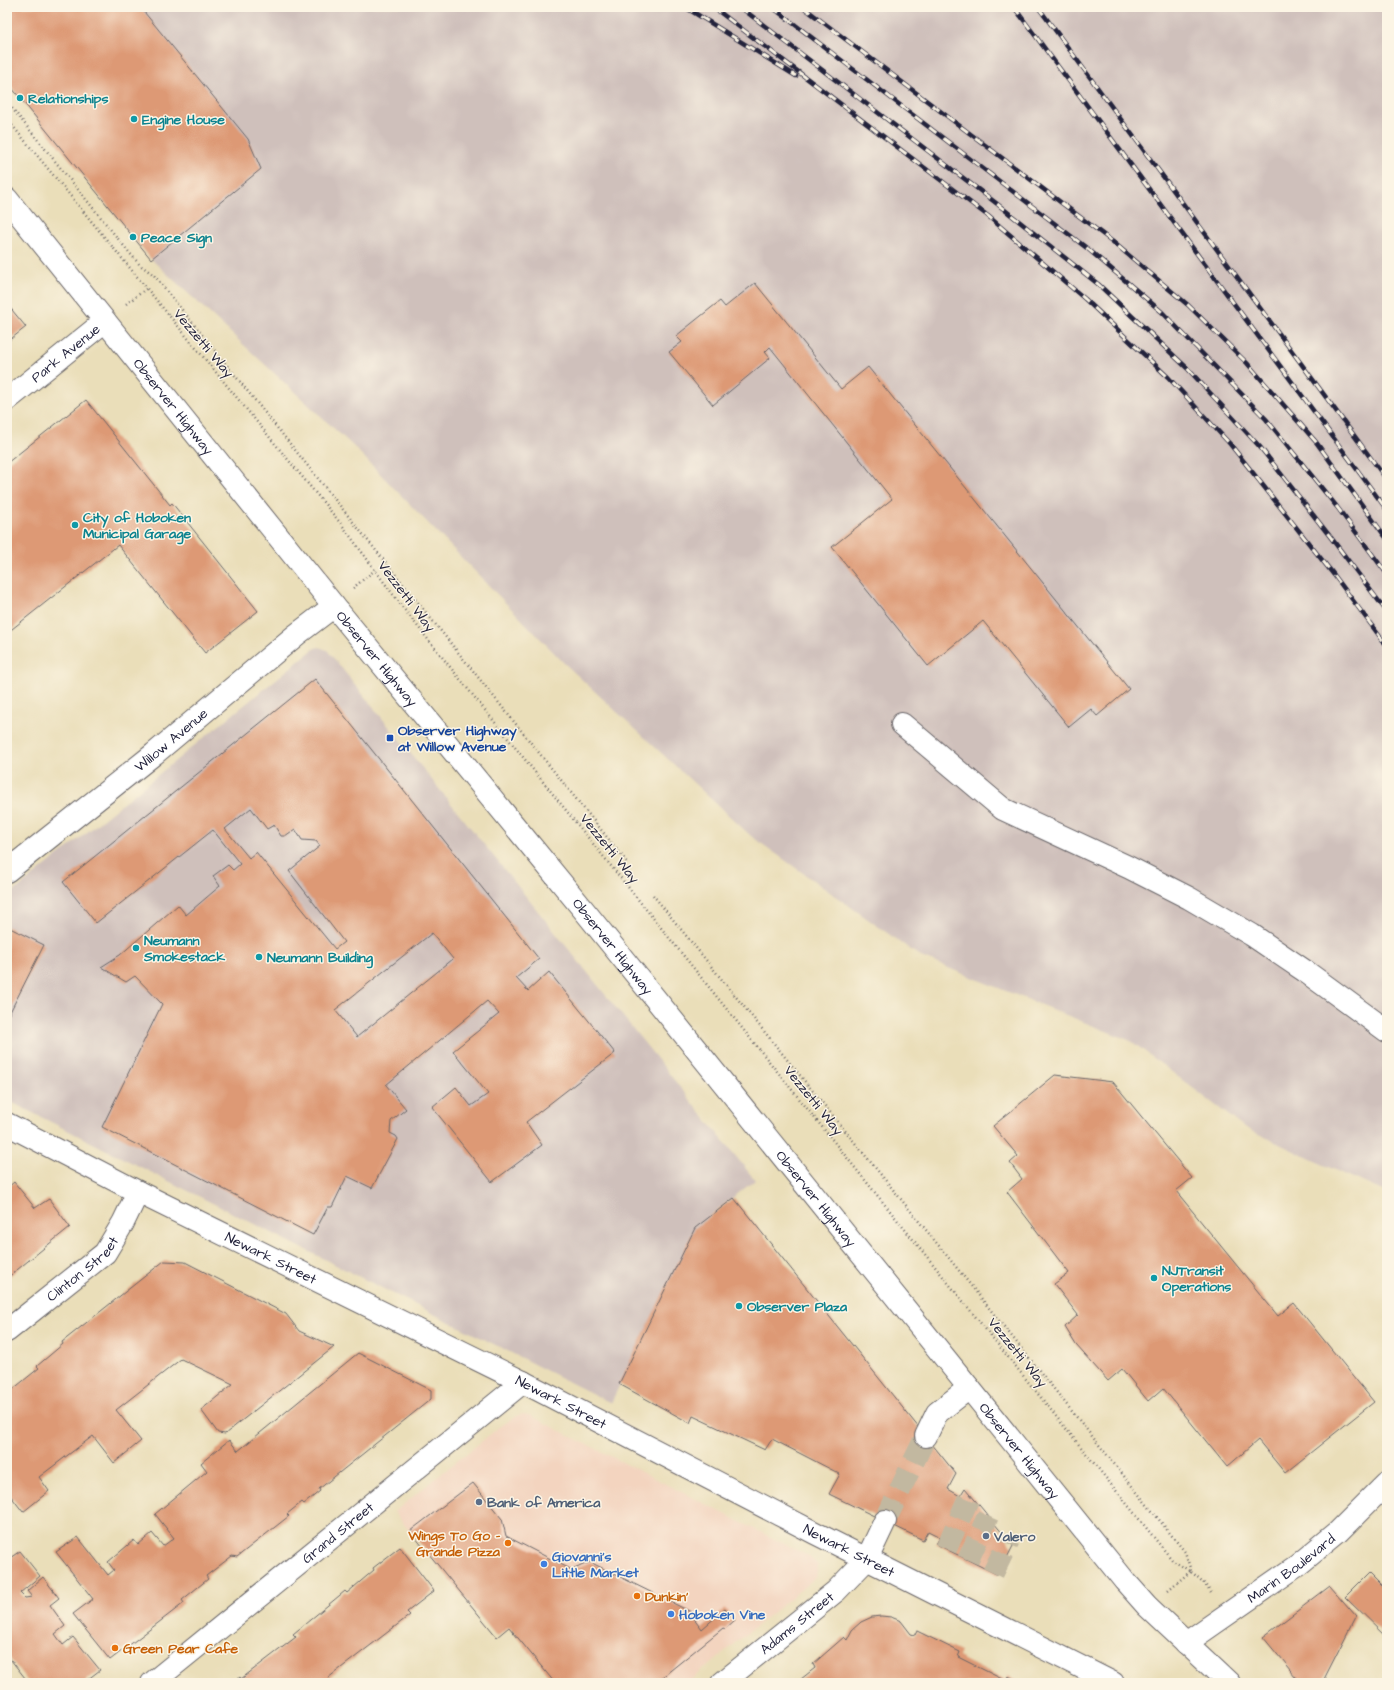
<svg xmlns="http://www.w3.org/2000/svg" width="1394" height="1690" viewBox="0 0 1394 1690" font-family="'Architects Daughter',sans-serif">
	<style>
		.built { fill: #f3d4bf }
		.industrial { fill: #cfc0bb }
		.building { fill: #dd9975; fill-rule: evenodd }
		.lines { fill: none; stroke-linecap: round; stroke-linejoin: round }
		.minor-tunnel { stroke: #c2b8a0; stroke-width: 22; stroke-dasharray: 22 11; stroke-linecap: butt }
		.minor-casing { stroke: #686467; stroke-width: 24 }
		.major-casing { stroke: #686467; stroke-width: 24 }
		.path { stroke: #686467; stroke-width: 2.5; stroke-dasharray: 1 3; stroke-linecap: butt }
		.minor { stroke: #fff; stroke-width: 22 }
		.major { stroke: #fff; stroke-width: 22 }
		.rail-casing { stroke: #22223b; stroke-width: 4.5 }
		.rail { stroke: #fcf5e5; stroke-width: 3; stroke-dasharray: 9; stroke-linecap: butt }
		.culture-dot { fill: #0f9aa8; stroke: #fcf5e5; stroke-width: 1.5 }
		.transit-dot { fill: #1a4fb4; stroke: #fcf5e5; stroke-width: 1.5 }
		.service-dot { fill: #5c6f8a; stroke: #fcf5e5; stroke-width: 1.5 }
		.food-dot { fill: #e8710a; stroke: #fcf5e5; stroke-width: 1.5 }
		.shop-dot { fill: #3f7fe0; stroke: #fcf5e5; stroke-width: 1.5 }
		.labels { text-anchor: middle; stroke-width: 3; stroke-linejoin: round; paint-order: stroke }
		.culture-label { font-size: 14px; font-weight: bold; fill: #0d838f; stroke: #fcf5e5; text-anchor: start }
		.street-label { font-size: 14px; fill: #22223b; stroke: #fcf5e5 }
		.transit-label { font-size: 14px; font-weight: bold; fill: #164399; stroke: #fcf5e5; text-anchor: start }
		.service-label { font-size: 14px; font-weight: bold; fill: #4e5e75; stroke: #fcf5e5; text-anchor: start }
		.food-label { font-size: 14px; font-weight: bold; fill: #c56008; stroke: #fcf5e5; text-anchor: start }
		.shop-label { font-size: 14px; font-weight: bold; fill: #366cbe; stroke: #fcf5e5; text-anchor: start }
	</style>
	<rect width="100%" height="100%" fill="#fcf5e5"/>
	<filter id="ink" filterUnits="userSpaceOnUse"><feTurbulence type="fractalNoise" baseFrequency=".025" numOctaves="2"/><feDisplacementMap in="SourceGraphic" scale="8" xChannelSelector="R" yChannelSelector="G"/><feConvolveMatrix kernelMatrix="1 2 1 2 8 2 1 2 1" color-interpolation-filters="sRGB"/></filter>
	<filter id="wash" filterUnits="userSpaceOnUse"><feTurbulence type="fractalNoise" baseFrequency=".012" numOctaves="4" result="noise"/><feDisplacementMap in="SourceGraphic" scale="16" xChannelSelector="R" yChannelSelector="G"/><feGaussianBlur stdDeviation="0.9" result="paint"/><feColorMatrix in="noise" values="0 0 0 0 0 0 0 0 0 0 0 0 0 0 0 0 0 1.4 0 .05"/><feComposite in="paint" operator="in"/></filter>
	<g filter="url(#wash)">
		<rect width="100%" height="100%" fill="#eadeb9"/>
		<path class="built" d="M522,1414L529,1415L808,1556L817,1564L818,1568L816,1577L687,1683H555L510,1627L497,1637L394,1512L497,1429L516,1416Z"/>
		<g class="industrial">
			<path d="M7,7H1387V1193L1315,1161L1244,1127L1131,1041L921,957L751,836L564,663L354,447L151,259L7,82Z"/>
			<path d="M319,647L327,650L755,1180L695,1228L611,1403L7,1100V897L295,664L315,648Z"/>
		</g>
		<g id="blocks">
			<g class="building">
				<path d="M7,7H140L248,139L261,169L151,259L7,82Z"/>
				<path d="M755,283L841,389L868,367L1129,689L1097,716L1091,709L1069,727L983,621L928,666L832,547L892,499L770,347L765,352L770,358L713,405L669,352L682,342L676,336L711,308L720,301L725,307Z"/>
				<path d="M7,304L26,327L7,342Z"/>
				<path d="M86,400L170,505L172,503L258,611L205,653L118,545L7,633V463Z"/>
				<path d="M315,679L539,959L516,978L528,991L549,972L615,1053L526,1122L542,1145L492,1182L432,1107L456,1087L471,1106L488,1094L453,1051L499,1014L487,1001L386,1085L406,1109L391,1121L390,1133L396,1136L398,1139L372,1188L347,1176L332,1207H328L313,1235L102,1127L162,1004L135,976L126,982L101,967L120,955L178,905L186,915L220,886L213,876L228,865L233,870L240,864L213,830L96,923L63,882ZM251,808L267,829L274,825L281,836H285L295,829L302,840L316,841L320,846L289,871L344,942L335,949L256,852L249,858L225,829ZM432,933L453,959L357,1037L335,1010Z"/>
				<path d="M8,927L44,945L7,1018V928Z"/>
				<path d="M1055,1075L1113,1082L1192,1178L1176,1191L1278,1316L1294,1303L1374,1402L1285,1473L1258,1440L1227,1467L1163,1388L1148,1401L1122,1369L1108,1381L1076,1345L1065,1327L1078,1315L1054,1284L1069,1273L1007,1192L1022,1179L1010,1163L1018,1156L993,1126Z"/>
				<path d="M14,1182L35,1208L49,1199L70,1227L7,1278V1188Z"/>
				<path d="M734,1198L956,1474L948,1489L960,1496L965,1488L1013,1546L998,1575L936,1544L940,1537L928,1531L923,1540L829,1494L840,1474L772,1439L765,1450L693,1416L690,1423L619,1384L695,1228Z"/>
				<path d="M164,1261L185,1262L286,1314L299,1331L334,1347L225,1434L218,1433L201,1410L233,1384L181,1359L116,1410L141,1441L114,1463L93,1436L39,1477L49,1491L23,1512L10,1495L7,1497V1394L39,1368L37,1366L63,1344L62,1342Z"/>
				<path d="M358,1353L431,1390V1399L319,1489L320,1491L304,1504L302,1502L287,1514L289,1516L237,1557L232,1556L206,1576L208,1579L182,1600L184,1603L110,1660L73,1614L93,1599L56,1552L78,1537L108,1575L114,1570L108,1562L134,1540L138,1545L152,1533L163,1546L174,1538L155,1514L207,1471L201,1463L229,1440L238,1451Z"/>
				<path d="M473,1483L502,1519L506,1536L572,1570L590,1562L693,1613V1617L702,1629L725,1609L735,1620L725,1629L723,1628L655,1683H555L509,1627L497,1637L410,1531Z"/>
				<path d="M400,1547L434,1591L407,1612L410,1615L328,1678L332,1683H233L240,1677L241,1679L296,1637L293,1634L345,1591L347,1593L374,1570L373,1568Z"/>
				<path d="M20,1551L40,1576L20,1593L25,1598L32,1597L27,1591L43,1577L59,1598L50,1605L65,1626L55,1634L63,1645L73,1637L100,1670L83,1683H29L7,1655V1555L10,1558Z"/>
				<path d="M1369,1573L1387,1591V1638L1345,1597Z"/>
				<path d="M1330,1586L1356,1616L1322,1683H1301L1263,1637Z"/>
				<path d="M881,1616L891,1617L901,1621L911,1634L915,1635L917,1631L960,1652L958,1657L1006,1681L1008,1676L1023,1683H796L815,1668L813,1664L844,1637L847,1640L852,1630L861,1622L872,1617Z"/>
			</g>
		</g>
	</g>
	<g filter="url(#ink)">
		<use href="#blocks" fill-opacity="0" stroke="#686467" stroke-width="1"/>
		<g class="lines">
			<g class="minor-tunnel">
				<path d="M885,1521L926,1436"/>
				<path d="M946,1549L970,1495"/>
				<path d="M968,1560L988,1516"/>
				<path d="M993,1573L1009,1540"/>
			</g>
			<defs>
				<g id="minor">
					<path id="s1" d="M7,400L105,321"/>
					<path d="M902,724L1003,809L1128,867L1189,898L1252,935L1305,971L1387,1031"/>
					<path id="s2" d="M7,1331L105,1253L123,1223L138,1192"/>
					<path d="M926,1436L937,1413L969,1388"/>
					<path id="s3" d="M152,1683L523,1382"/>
					<path id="s4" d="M722,1683L836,1591L867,1559L885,1521"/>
				</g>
				<g id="major">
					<path id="s5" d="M7,199L334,606L587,914L1124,1580L1147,1606L1229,1683"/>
					<path id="s6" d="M7,871L154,754L296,635L334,606"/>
					<path id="s7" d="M7,1124L138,1192L523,1382L815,1533L1113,1683"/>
					<path id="s8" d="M1186,1643L1298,1565L1338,1532L1387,1483"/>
				</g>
			</defs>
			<use href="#minor" class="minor-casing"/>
			<use href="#major" class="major-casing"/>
			<g class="path">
				<path d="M7,102L128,251L140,265L154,275L627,862"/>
				<path d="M7,119L342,525L400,604L438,652L1173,1561C1189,1570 1201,1577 1211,1593"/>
				<path d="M126,304L146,289"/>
				<path d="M353,588L375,570"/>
				<path d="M653,895L948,1257L1185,1552L1191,1571"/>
				<path d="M1168,1590L1191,1571"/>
			</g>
			<use href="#minor" class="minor"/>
			<use href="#major" class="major"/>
			<defs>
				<g id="rail">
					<path d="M685,7L796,76"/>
					<path d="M713,7L988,216L1085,299L1168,377L1230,444L1334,575L1387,646"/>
					<path d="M740,7L996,203L1098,284L1187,368L1260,447L1332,539L1387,612"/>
					<path d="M772,7L1088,249L1162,312L1266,419L1337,507L1387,574"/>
					<path d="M803,7L1113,242L1188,305L1247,363L1316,442L1387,539"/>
					<path d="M1014,7L1387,510"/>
					<path d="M1038,7L1387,480"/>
				</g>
			</defs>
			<use href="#rail" class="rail-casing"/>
			<use href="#rail" class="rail"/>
		</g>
	</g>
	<g class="culture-dot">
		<circle cx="20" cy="98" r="4"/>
		<circle cx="134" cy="119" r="4"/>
		<circle cx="133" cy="237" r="4"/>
		<circle cx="75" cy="525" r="4"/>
		<circle cx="136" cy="948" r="4"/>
		<circle cx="259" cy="957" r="4"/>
		<circle cx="1154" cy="1278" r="4"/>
		<circle cx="739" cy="1306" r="4"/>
	</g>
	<rect class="transit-dot" x="386" y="734" width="8" height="8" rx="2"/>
	<g class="service-dot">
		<circle cx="479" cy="1502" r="4"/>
		<circle cx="986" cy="1536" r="4"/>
	</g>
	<g class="food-dot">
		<circle cx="508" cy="1543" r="4"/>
		<circle cx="637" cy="1596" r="4"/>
		<circle cx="115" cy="1648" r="4"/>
	</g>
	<g class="shop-dot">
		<circle cx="544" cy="1564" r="4"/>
		<circle cx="671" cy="1614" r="4"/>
	</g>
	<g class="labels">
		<g class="culture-label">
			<text x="28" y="103">Relationships</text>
			<text x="142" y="124">Engine House</text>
			<text x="141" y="242">Peace Sign</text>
			<text x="83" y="522">City of Hoboken<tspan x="83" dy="16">Municipal Garage</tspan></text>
			<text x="144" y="945">Neumann<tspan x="144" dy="16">Smokestack</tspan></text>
			<text x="267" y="962">Neumann Building</text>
			<text x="1162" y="1275">NJTransit<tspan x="1162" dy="16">Operations</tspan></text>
			<text x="747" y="1311">Observer Plaza</text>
		</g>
		<g class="street-label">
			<text transform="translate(204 343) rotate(50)" y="5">Vezzetti Way</text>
			<text dy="5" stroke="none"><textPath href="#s1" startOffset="75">Park Avenue</textPath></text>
			<text dy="5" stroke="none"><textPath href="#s5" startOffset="266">Observer Highway</textPath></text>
			<text transform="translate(407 596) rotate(53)" y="5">Vezzetti Way</text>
			<text dy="5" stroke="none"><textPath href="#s5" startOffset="590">Observer Highway</textPath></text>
			<text dy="5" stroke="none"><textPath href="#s6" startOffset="210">Willow Avenue</textPath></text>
			<text transform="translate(610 848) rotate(51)" y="5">Vezzetti Way</text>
			<text dy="5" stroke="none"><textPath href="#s5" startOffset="962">Observer Highway</textPath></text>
			<text transform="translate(814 1100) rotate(51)" y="5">Vezzetti Way</text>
			<text dy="5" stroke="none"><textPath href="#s5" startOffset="1286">Observer Highway</textPath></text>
			<text dy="5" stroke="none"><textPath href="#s7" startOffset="296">Newark Street</textPath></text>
			<text dy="5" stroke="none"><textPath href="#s2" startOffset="98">Clinton Street</textPath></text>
			<text transform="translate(1018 1352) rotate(51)" y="5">Vezzetti Way</text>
			<text dy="5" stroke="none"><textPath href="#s7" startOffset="620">Newark Street</textPath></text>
			<text dy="5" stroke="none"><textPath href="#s5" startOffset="1610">Observer Highway</textPath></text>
			<text dy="5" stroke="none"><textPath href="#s3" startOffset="239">Grand Street</textPath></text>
			<text dy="5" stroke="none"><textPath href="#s7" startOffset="944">Newark Street</textPath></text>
			<text dy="5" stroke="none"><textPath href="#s8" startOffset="129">Marin Boulevard</textPath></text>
			<text dy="5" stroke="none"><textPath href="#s4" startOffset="96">Adams Street</textPath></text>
		</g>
		<g class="transit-label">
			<text x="398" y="735">Observer Highway<tspan x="398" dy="16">at Willow Avenue</tspan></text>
		</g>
		<g class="service-label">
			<text x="487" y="1507">Bank of America</text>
			<text x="994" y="1541">Valero</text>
		</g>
		<g class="food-label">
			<text x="500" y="1540" text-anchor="end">Wings To Go -<tspan x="500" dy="16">Grande Pizza</tspan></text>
			<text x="645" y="1601">Dunkin'</text>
			<text x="123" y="1653">Green Pear Cafe</text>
		</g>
		<g class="shop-label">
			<text x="552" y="1561">Giovanni's<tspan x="552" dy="16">Little Market</tspan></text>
			<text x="679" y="1619">Hoboken Vine</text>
		</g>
	</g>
	<rect width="1394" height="1690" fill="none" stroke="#fcf5e5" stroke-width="24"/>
</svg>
